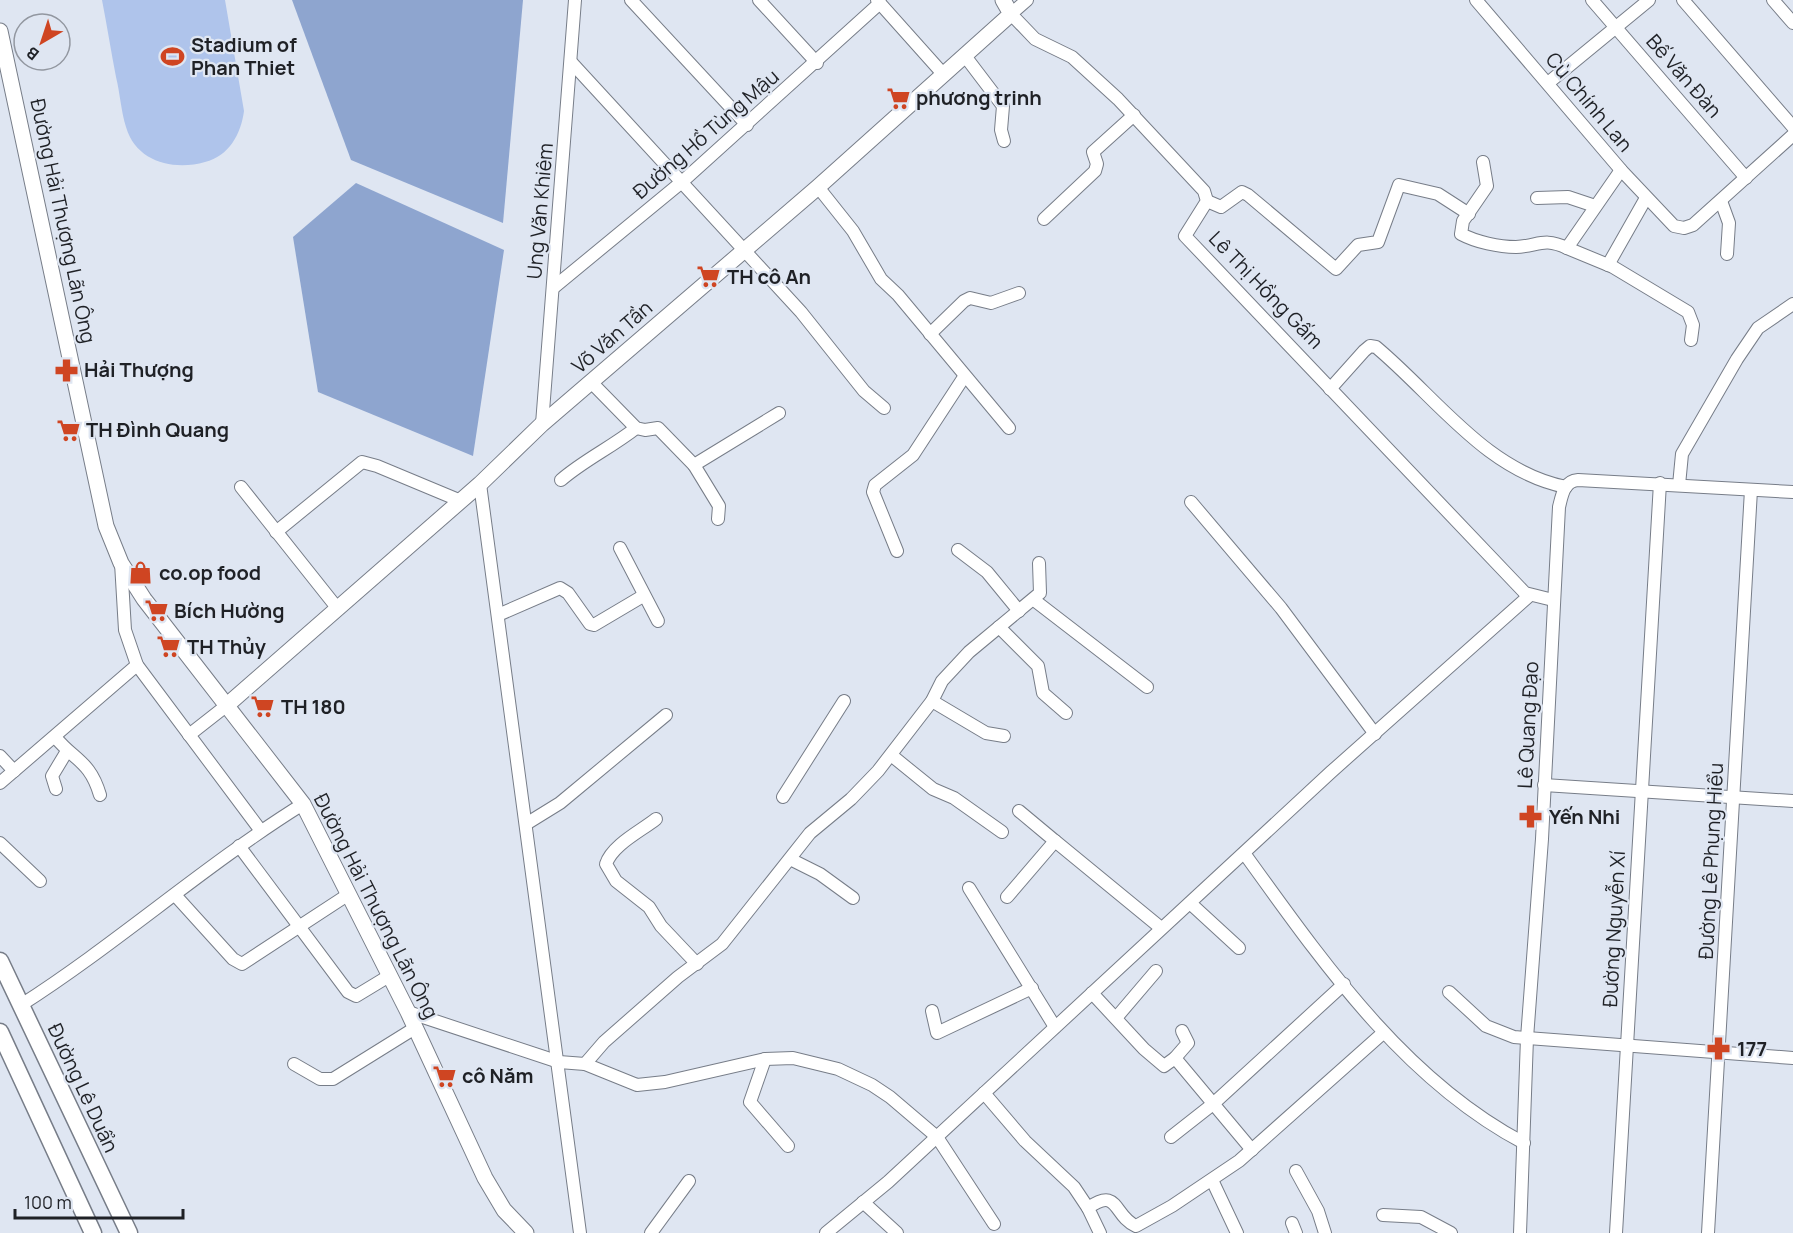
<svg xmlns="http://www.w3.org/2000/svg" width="1793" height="1233" viewBox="0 0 1793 1233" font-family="Manrope,sans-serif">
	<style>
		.green { fill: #afc4eb }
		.water { fill: #8ea5cf }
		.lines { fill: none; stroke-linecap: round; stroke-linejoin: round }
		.minor-casing { stroke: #777d88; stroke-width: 14 }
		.tertiary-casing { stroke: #777d88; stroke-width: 17 }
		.secondary-casing { stroke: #777d88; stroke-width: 19 }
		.minor { stroke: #fff; stroke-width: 12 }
		.tertiary { stroke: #fff; stroke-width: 15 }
		.secondary { stroke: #fff; stroke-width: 16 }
		.labels { text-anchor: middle; stroke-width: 4.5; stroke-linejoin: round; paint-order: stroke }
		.poi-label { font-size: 20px; font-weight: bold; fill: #1f2126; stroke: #dfe6f2; text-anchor: start }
		.street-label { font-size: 20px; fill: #1f2126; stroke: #dfe6f2 }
	</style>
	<rect width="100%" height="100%" fill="#dfe6f2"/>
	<path class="green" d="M102,0H225L244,111C241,134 229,156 205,162C174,171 136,162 126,127C121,111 120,93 116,77C111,51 107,26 102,0Z"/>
	<g class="water">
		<path d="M292,0H523L503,223L351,160Z"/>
		<path d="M356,183L504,250L473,456L318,392L293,237Z"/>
	</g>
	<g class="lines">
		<defs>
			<g id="minor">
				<path d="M631,0L747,125"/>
				<path d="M759,0L817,63"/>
				<path d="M877,0L944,75"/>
				<path d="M1027,0L1011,14L1035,39L1072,57L1118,99L1204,191L1207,201L1185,236L1525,593L1553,600"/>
				<path d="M1476,0L1621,170L1674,226L1684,228L1693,225L1793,135"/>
				<path d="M1592,0L1746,178"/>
				<path d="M1683,0L1793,127"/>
				<path d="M1773,0L1793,23"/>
				<path d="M965,56L1003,106L1001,130L1004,141"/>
				<path d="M571,62L801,312L864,391L884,408"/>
				<path d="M1548,83L1649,0"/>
				<path d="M1483,162L1487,186L1463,221L1461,234C1476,242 1499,247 1516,247C1539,246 1543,237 1567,248"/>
				<path d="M1621,170L1567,248L1613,267L1688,312L1693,325L1691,340"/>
				<path d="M818,187L853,231L881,279L898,295L1009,428"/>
				<path d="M1537,198L1568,197L1595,206"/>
				<path d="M1207,201L1221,207L1242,192L1248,195L1336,269L1358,245L1378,242L1399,185L1438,194L1469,214"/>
				<path d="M1721,201L1729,223L1727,254"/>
				<path d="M1044,219L1095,171L1097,164L1093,152L1134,115"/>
				<path d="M1608,265L1646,198"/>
				<path d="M553,288L683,181L880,3"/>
				<path d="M930,334L964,301L970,298L991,303L1019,293"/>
				<path d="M591,382L636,428L645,430L658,428L694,465L779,413"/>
				<path d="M1330,389L1364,351L1370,346L1376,347C1436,397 1486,471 1566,487"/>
				<path d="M542,424L575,0"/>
				<path d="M694,465L719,506L718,519"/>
				<path d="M561,480C584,460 612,447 636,428"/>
				<path d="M480,484L580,1233"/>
				<path d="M1679,485L1682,454L1737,359L1758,328L1793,304"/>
				<path d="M241,487L338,609"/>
				<path d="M1191,502L1281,608L1375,734"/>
				<path d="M276,532L362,462L377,466L461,501"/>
				<path d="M620,548L658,621"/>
				<path d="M958,550L987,572L1019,611"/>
				<path d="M897,551L873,492L875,485L913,455L964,377"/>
				<path d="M121,563L125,630L137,665L261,831"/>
				<path d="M1034,600L1147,687"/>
				<path d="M498,615L560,588L568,593L590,624L594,625L643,596"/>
				<path d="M999,627L1038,666L1043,693L1066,713"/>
				<path d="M932,701L986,733L1004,736"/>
				<path d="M189,735L226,706"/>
				<path d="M55,737C75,761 90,761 100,795"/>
				<path d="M891,755L933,789L954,798L1002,832"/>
				<path d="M0,756L14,771"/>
				<path d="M0,783L137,665"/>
				<path d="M1544,785L1793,801"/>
				<path d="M56,789L52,776L67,751"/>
				<path d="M783,797L844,701"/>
				<path d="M1019,811L1055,841"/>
				<path d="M656,819C641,831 612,845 606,864L616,881L649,907L661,926L697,964"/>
				<path d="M526,824L560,803L666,715"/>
				<path d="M0,843L40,881"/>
				<path d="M239,846L348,992L356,996L389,976"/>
				<path d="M1244,853C1322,961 1404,1080 1524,1143"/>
				<path d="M792,860L820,874L853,898"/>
				<path d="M969,888L1055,1027"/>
				<path d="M175,895L233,959L242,964L349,894"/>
				<path d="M1007,897L1055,841L1161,928"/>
				<path d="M1190,903L1239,948"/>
				<path d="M1449,992L1486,1026L1514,1037L1793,1058"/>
				<path d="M1092,993L1144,1049L1164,1066L1175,1058L1252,1150"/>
				<path d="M21,1005C118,943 205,865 303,804"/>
				<path d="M932,1011L937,1033L1032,988"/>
				<path d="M408,1012L559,1062L585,1064L637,1085L665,1082L765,1059L793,1058L838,1069L872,1085L890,1097L937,1137L994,1224"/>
				<path d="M1116,1018L1156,971"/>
				<path d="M1175,1058L1188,1043L1182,1031"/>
				<path d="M765,1059L750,1102L788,1146"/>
				<path d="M294,1064L320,1079H333L415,1028"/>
				<path d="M585,1064L604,1042L678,977L722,944L810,833L851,799L878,771L932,701L942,681L969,652L1040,593L1039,563"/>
				<path d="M984,1093L1025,1141L1074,1187L1088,1208"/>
				<path d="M1171,1137L1213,1104L1344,984"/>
				<path d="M1296,1171L1318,1211L1325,1233"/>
				<path d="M1212,1180L1237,1233"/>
				<path d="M863,1202L897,1233"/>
				<path d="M1383,1215L1421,1217L1451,1233"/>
				<path d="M1292,1223L1296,1233"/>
				<path d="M651,1233L689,1181"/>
				<path d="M826,1233L888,1182L1331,772L1529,596"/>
				<path d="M1100,1233L1088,1208C1119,1186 1113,1216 1136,1226L1172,1206L1239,1161L1383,1033"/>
				<path d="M1520,1233L1527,1038L1542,839L1559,507C1562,495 1564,481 1578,480L1793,492"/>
				<path d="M1616,1233L1660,483"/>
				<path d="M1708,1233L1751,490"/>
			</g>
			<g id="tertiary">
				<path d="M0,31L106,526L121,563L144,599L303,804L408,1012L485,1178L504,1210L526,1233"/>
				<path d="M226,706L480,484L542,424L818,187L1011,14L1003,0"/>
			</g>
			<g id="secondary">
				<path d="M0,961L129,1233"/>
				<path d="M0,1032L93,1233"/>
			</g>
		</defs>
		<use href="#minor" class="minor-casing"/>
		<use href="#tertiary" class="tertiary-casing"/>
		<use href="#secondary" class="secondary-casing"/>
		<use href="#minor" class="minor"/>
		<use href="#tertiary" class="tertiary"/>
		<use href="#secondary" class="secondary"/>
	</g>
	<defs>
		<symbol id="stadium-bare" viewBox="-9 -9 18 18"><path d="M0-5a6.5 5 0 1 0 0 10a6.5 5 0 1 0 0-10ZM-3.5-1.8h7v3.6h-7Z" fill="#cf4522" stroke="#dfe6f2" stroke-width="2.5" paint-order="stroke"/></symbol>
		<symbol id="supermarket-bare" viewBox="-9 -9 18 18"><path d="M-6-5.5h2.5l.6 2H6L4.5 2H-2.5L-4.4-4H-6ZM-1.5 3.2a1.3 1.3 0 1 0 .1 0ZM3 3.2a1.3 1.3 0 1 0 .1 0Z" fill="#cf4522" stroke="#dfe6f2" stroke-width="2.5" paint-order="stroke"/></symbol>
		<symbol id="pharmacy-bare" viewBox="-9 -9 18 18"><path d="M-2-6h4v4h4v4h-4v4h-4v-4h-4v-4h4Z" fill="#cf4522" stroke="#dfe6f2" stroke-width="2.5" paint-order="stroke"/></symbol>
		<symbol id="shop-bare" viewBox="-9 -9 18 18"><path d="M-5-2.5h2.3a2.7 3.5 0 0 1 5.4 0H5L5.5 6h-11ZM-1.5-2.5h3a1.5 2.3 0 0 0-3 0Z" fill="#cf4522" stroke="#dfe6f2" stroke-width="2.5" paint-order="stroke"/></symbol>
	</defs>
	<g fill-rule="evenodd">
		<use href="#stadium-bare" x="156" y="40" width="33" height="33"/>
		<use href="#supermarket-bare" x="882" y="82" width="33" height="33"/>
		<use href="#supermarket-bare" x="692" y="260" width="33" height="33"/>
		<use href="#pharmacy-bare" x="50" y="354" width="33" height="33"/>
		<use href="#supermarket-bare" x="52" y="414" width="33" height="33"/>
		<use href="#shop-bare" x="124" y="556" width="33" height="33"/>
		<use href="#supermarket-bare" x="140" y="594" width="33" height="33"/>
		<use href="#supermarket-bare" x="152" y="630" width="33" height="33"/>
		<use href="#supermarket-bare" x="246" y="690" width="33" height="33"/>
		<use href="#pharmacy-bare" x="1514" y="800" width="33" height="33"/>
		<use href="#pharmacy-bare" x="1702" y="1032" width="33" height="33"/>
		<use href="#supermarket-bare" x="428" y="1060" width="33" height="33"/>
	</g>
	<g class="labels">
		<g class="poi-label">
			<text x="191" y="52">Stadium of<tspan x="191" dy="23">Phan Thiet</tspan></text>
			<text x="916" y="105">phương trinh</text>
			<text x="727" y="284">TH cô An</text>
			<text x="84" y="377">Hải Thượng</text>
			<text x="86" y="437">TH Đình Quang</text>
			<text x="159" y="580">co.op food</text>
			<text x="174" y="618">Bích Hường</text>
			<text x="187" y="654">TH Thủy</text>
			<text x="281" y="714">TH 180</text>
			<text x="1549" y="824">Yến Nhi</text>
			<text x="1737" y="1056">177</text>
			<text x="462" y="1083">cô Năm</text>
		</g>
		<g class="street-label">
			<text transform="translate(1684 76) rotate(49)" y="7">Bế Văn Đàn</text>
			<text transform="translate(1589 102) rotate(50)" y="7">Cù Chính Lan</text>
			<text transform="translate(706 134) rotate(-41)" y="7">Đường Hồ Tùng Mậu</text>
			<text transform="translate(540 211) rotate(-85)" y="7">Ung Văn Khiêm</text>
			<text transform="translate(63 221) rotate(78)" y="7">Đường Hải Thượng Lãn Ông</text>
			<text transform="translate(1266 290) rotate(46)" y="7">Lê Thị Hồng Gấm</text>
			<text transform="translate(612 337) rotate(-41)" y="7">Võ Văn Tần</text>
			<text transform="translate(1528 725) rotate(-87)" y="7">Lê Quang Đạo</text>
			<text transform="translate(1711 861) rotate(-87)" y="7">Đường Lê Phụng Hiểu</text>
			<text transform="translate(376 906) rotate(63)" y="7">Đường Hải Thượng Lãn Ông</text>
			<text transform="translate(1614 929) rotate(-87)" y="7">Đường Nguyễn Xí</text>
			<text transform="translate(83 1088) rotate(65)" y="7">Đường Lê Duẩn</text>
		</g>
	</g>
	<g transform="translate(42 42) rotate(219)"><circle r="28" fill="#dfe6f2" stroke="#9297a0" stroke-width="1.5"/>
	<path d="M0-4.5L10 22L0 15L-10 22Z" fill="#cf4522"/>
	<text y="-9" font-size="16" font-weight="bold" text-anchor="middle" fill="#1f2126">B</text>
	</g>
	<path d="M15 1209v9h168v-9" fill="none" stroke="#1f2126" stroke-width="3"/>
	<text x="24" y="1209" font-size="18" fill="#1f2126" stroke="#dfe6f2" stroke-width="4.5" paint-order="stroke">100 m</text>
</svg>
